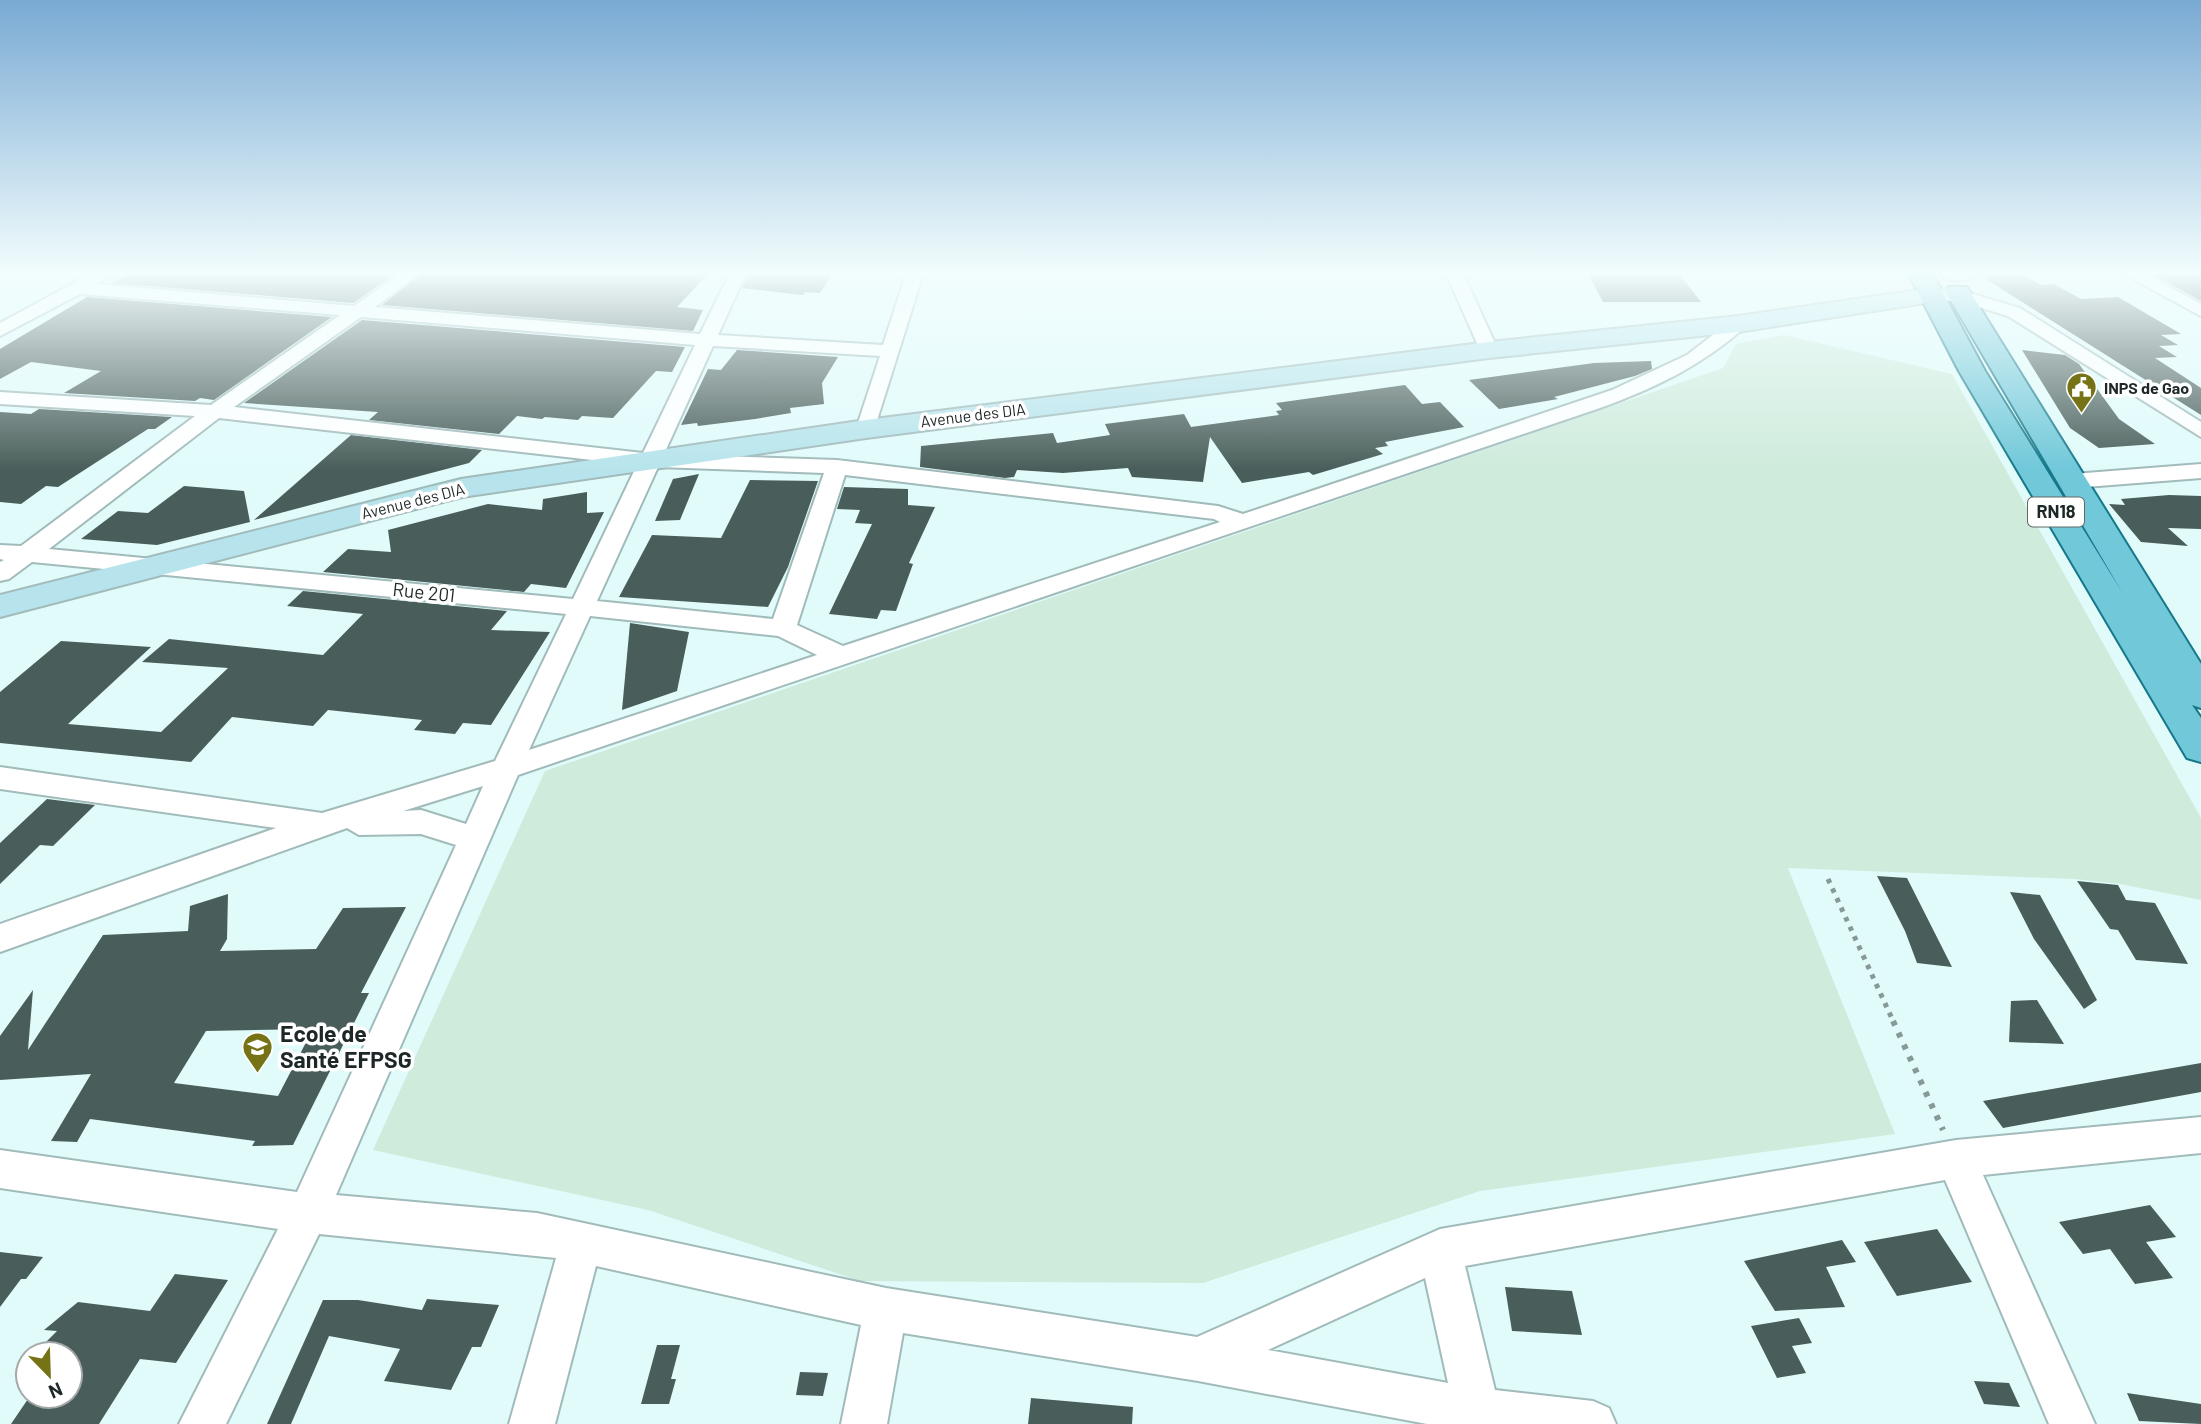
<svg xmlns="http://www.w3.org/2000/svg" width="2201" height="1424" viewBox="0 0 2201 1424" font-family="Barlow,sans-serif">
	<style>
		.green { fill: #ceebdb }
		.building { fill: #495e5a; fill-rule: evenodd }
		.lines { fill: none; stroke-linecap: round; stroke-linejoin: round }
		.street-casing { stroke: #a1baba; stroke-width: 4 }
		.secondary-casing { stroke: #a1baba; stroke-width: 4 }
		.primary-casing { stroke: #15788a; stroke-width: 4 }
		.path-far1 { stroke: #869898; stroke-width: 5; stroke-dasharray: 4.5 6; stroke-linecap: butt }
		.path { stroke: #869898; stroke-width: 6; stroke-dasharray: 5 8; stroke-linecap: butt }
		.street { fill: #fff; fill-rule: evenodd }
		.secondary { fill: #b7e4ec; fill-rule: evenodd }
		.primary { fill: #70c8d9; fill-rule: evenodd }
		.labels { text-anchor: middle; stroke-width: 7; stroke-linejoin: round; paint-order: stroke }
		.far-poi-label { font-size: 16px; font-weight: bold; fill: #1e2727; stroke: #fff; text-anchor: start }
		.far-street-label { font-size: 16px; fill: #1e2727; stroke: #fff }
		.shield { fill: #fff; stroke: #626868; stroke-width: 2 }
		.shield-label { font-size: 18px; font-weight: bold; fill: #1e2727 }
		.street-label { font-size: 19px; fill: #1e2727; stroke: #fff }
		.near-poi-label { font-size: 23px; font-weight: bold; fill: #1e2727; stroke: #fff; text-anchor: start }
	</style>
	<rect width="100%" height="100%" fill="#e1fbfb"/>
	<path class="green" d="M1784,335L1952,374L2201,818V900L2120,884L2075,879L1788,868L1895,1134L1480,1191L1203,1283L860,1281L648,1210L373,1150L545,771L1723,368L1736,344Z"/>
	<g class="building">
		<path d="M134,271H400L353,303L112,283Z"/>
		<path d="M425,271H593L652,274L656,271H675L708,274L677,307L703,310L693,331L382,305Z"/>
		<path d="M750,271H834L820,293L805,292L803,295L742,288Z"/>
		<path d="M1587,271H1677L1701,302H1603Z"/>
		<path d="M2146,271H2201V301Z"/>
		<path d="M2020,273L2041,285L2054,284L2081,299L2118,297L2181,334L2161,335L2178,345L2159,346L2177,357L2155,358L2201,388V415L1981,276Z"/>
		<path d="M87,297L332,317L214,400L200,398L195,401L64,393L101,371L31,362L0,379V349Z"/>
		<path d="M362,320L685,347L672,372L656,371L613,418L582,416L578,420L545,417L542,419L517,416L499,434L369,420L378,412L244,403Z"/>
		<path d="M737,350L838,357L822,383L824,404L790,408L791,413L755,419L698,426L697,423L681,425L708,369L721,370Z"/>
		<path d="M2022,350L2065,355L2079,364L2119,419L2155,444L2099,448L2070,428Z"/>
		<path d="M1651,361L1652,369L1635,376L1554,397L1558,399L1499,409L1469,380L1594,363Z"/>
		<path d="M1405,385L1422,404L1440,402L1464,427L1385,442L1388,446L1375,448L1383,454L1313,475L1309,472L1242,483L1210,437L1203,482L1132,477L1128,468L1063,473L1017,470L1014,477L1005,478L920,467L921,446L1053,433L1057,443L1110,435L1105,424L1184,414L1191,427L1279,415L1276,411L1282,410L1276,403Z"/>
		<path d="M39,409L172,417L155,429H148L58,487L46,486L21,504L0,502V412L31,414Z"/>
		<path d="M351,435L482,450L469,463L254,520Z"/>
		<path d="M699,474L680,520L655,521L673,479Z"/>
		<path d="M750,480L818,481L788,567L768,607L619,597L652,535L721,538Z"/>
		<path d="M184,486L244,491L250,522L157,545L81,539L118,511L148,513Z"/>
		<path d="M844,487L908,489V505L935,507L909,563L913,564L896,611L881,610L877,619L829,614L872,524L855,523L860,510L837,509Z"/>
		<path d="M587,492V513L604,512L566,588L531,584L524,592L323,572L348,549L391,552L388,530L488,504L542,510L543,499Z"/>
		<path d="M2169,495L2201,496V529L2168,528L2188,546L2141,542L2109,504L2125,505L2121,499Z"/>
		<path d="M303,591L507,611L491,630L550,632L491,725L463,723L455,734L414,730L422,720L328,710L313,726L232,717L191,762L0,743V692L61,641L151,647L68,724L161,732L228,668L142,662L169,639L323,655L363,614L287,606Z"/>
		<path d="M630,623L689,632L677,691L622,710Z"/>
		<path d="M47,799L95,805L53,846L40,845L0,884V843Z"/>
		<path d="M1877,876L1907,878L1952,967L1917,963L1905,931Z"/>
		<path d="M2077,881L2118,885L2126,900L2155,903L2188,964L2136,960L2118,930L2110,929Z"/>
		<path d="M2010,892L2040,895L2097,1000L2084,1009L2034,939Z"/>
		<path d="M228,894L227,939L220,951L316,949L343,908L406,907L361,993H369L293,1145L252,1146L255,1141L90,1119L77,1142L51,1141L91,1074L0,1080V1036L33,990L28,1050L103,935L188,931L190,906ZM313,1029L278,1096L174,1083L206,1031Z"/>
		<path d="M2037,1000L2064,1044L2009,1042L2011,1001Z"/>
		<path d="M2201,1063V1092L2003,1128L1983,1101Z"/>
		<path d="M2150,1205L2176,1237L2146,1242L2173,1278L2135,1284L2110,1249L2083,1254L2059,1222Z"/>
		<path d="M1937,1229L1972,1282L1897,1296L1864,1242Z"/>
		<path d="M1842,1240L1856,1262L1826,1267L1845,1307L1775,1311L1744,1261Z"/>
		<path d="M0,1252L43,1257L26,1279H21L0,1307Z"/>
		<path d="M175,1274L228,1280L176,1363L140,1359L99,1424H11L30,1396H70V1354H34L57,1331L44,1330L78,1302L150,1311Z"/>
		<path d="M1505,1287L1572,1291L1582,1335L1512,1331Z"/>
		<path d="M427,1299L499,1305L481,1347H472L451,1390L384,1381L400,1349L329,1336L291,1424H267L323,1300H358L422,1310Z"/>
		<path d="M1799,1318L1812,1343L1792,1346L1806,1373L1777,1378L1751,1326Z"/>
		<path d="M657,1345H680L671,1379H676L669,1404H641Z"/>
		<path d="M800,1372L828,1373L823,1396L796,1395Z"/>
		<path d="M1974,1381L2009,1383L2020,1407L1984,1404Z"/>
		<path d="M2127,1393L2201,1404V1424L2139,1421Z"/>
		<path d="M1031,1398L1133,1407L1132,1424H1028Z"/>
	</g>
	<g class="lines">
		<defs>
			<g id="street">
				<path d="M96,271H117L96,284L354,306L404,271H423L375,307L700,334L731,271H747L718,335L883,345L907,271H924L873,433L866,435L856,429L880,356L713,346L664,454L837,460L1218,506L1243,514L1612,390L1687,355L1732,320H1744L1747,324L1744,328C1701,366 1653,389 1600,408L518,775L336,1195L537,1213L886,1288L1197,1337L1440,1229L1956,1140L2201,1117V1153L1983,1175L2095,1424H2049L1945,1180L1465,1266L1495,1390L1593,1401L1609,1408L1616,1424H1427L1198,1381L903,1333L887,1424H841L861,1325L596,1266L555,1424H509L556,1258L319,1234L226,1424H179L278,1229L0,1188V1150L297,1192L456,845L421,834L359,835L347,828L0,952V924L276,828L0,789V767L322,813L495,761L566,614L32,562L9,579L0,581V562L4,560L0,559V545L21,546L195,416L0,404V392L211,405L340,315L80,294L0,336V323ZM361,317L695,345L643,453L234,407ZM219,418L637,465L573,599L49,549ZM658,467L824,473L773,619L597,601ZM845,475L1214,519L1220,522L843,646L797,625ZM590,616L778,636L817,655L529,750ZM483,786L466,824L421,810L403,811ZM1425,1278L1448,1383L1268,1350Z"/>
				<path d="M1445,271H1462L1498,350L1496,354L1489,356L1480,350Z"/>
				<path d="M1943,271H1983C1973,281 1951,284 1940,275Z"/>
				<path d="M2118,271H2139L2201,304V316Z"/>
				<path d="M1959,290L2020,308L2201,422V437L2008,316L1953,299L1950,295L1953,291Z"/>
				<path d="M2201,464V478L2073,488L2062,481L2073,474Z"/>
			</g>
			<path id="secondary" d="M1932,288L1968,290L1971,295L1968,300L1932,302L1738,332L1489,358L866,438L462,497L0,617V595L461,479L866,420L1489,342L1738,316Z"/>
			<path id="primary" d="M1907,271H1931L1985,371L2122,592L1946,292L1949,287H1967L2201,664V708L2192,705L2201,718V762L2187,758L1959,371Z"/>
		</defs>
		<use href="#street" class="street-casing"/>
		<use href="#secondary" class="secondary-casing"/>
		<use href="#primary" class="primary-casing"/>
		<path class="path-far1" d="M1828,879L1894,1023"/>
		<path class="path" d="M1893,1021L1943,1130"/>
		<use href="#street" class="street"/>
		<use href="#secondary" class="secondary"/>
		<use href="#primary" class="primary"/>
	</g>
	<linearGradient id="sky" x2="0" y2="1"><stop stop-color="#79aad3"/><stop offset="0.58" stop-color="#f2fdfd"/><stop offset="1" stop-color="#f2fdfd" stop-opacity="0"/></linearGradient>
	<rect width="2201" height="470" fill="url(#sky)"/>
	<defs>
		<symbol id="civic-pin" viewBox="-11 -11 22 30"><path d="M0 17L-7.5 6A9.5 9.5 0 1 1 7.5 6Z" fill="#767317" stroke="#fff"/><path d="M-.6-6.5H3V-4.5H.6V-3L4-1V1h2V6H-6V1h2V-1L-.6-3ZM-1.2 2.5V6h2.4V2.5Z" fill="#fff"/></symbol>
		<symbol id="school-pin" viewBox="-11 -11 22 30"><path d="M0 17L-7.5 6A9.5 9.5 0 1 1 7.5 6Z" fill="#767317" stroke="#fff"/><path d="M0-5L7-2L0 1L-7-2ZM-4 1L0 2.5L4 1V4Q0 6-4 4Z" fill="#fff"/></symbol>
	</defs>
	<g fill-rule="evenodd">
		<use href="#civic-pin" x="2064" y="370" width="35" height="47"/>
		<use href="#school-pin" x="240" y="1030" width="35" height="47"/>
	</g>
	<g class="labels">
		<g class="far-poi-label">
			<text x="2104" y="394">INPS de Gao</text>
		</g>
		<g class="far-street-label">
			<text transform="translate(973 415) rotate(-7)" y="6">Avenue des DIA</text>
			<text transform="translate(413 501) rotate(-14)" y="6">Avenue des DIA</text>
		</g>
		<rect class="shield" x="2028" y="497.5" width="56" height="29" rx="5"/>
		<g class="shield-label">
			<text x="2056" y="518">RN18</text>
		</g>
		<g class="street-label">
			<text transform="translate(424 592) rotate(6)" y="7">Rue 201</text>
		</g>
		<g class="near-poi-label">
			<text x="280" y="1042">Ecole de<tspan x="280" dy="26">Santé EFPSG</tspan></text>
		</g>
	</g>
	<g transform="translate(49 1375) rotate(157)"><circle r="33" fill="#ffffff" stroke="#a5a9a9" stroke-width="2"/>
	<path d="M0-5L12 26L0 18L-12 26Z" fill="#767317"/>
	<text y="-10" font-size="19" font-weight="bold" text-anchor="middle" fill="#1e2727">N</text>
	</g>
</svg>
